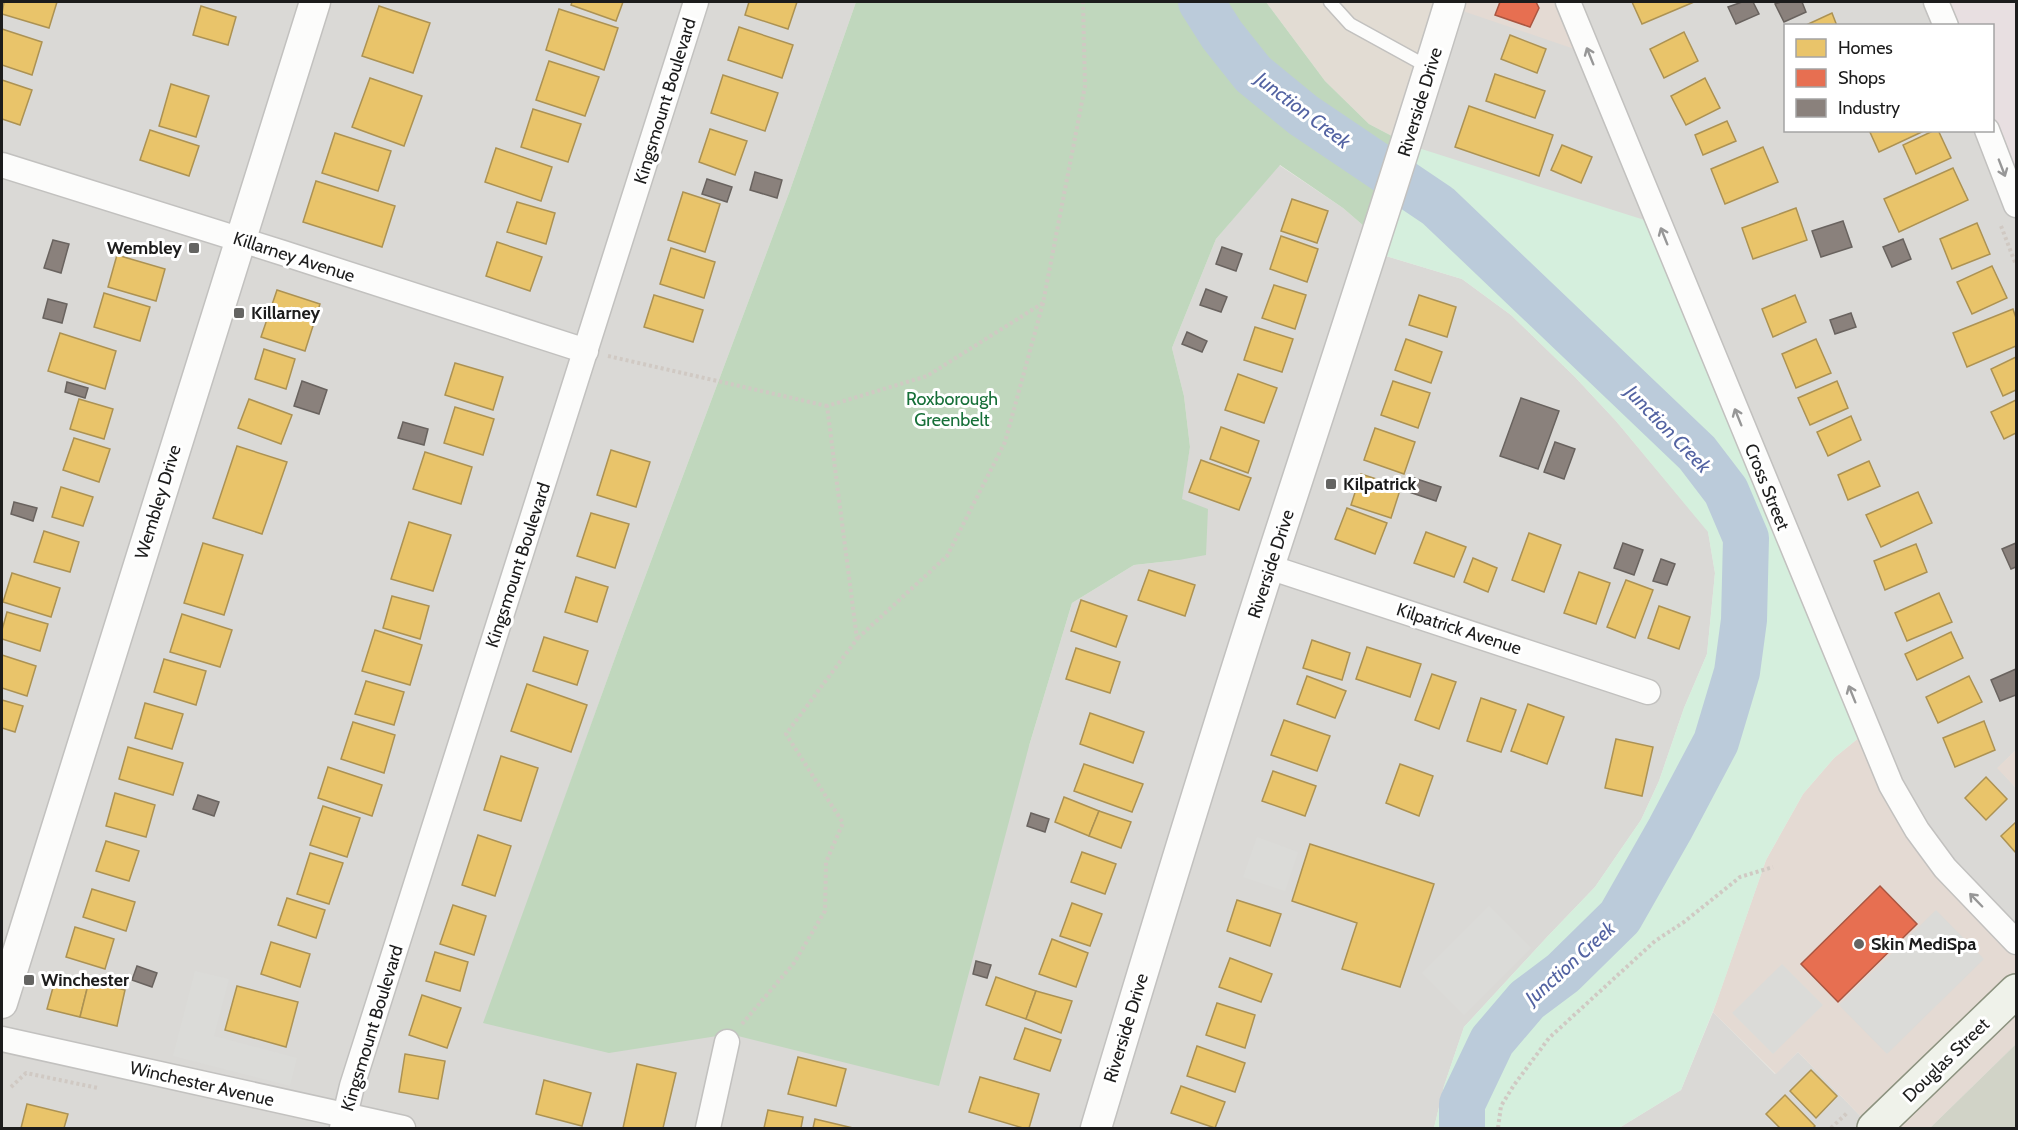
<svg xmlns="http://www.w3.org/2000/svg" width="2018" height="1130" viewBox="0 0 2018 1130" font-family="Cabin,sans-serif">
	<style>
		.residential { fill: #dad9d6 }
		.commercial { fill: #e4dad3 }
		.industrial { fill: #e8dfe1 }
		.military { fill: #e2dcd3 }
		.construction { fill: #d1d3c7 }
		.forest { fill: #c0d7bd }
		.park { fill: #d5efdd }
		.parking { fill: #dbdbd8 }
		.homes { fill: #e9c46a; stroke: #ac9253; stroke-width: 1.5 }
		.shops { fill: #e76f51; stroke: #aa5641; stroke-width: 1.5 }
		.industry { fill: #8a817c; stroke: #69635f; stroke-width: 1.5 }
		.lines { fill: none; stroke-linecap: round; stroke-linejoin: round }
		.river { stroke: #bbcbda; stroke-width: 46 }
		.service-casing { stroke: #c2c1bf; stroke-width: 15 }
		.minor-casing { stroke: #c2c1bf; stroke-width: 27 }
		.tertiary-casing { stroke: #c2c1bf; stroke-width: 33 }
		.secondary-casing { stroke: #8c927f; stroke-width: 36 }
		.path { stroke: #d0c9c3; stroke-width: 4; stroke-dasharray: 3 3; stroke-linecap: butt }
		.service { stroke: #fcfcfb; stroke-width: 12 }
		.minor { stroke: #fcfcfb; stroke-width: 24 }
		.tertiary { stroke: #fcfcfb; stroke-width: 30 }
		.secondary { stroke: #eff2ea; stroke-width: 33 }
		.oneway { stroke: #979797 }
		.poi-dot { fill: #646462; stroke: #fff; stroke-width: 2 }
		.labels { text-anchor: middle; stroke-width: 6; stroke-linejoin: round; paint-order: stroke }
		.street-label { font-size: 18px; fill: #1c1c1c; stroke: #fff }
		.poi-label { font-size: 18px; font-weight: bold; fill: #1c1c1c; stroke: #fff; text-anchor: start }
		.park-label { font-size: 18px; fill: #166f38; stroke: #fff }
		.water-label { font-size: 20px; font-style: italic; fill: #5363a2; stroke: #fff }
	</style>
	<rect width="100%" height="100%" fill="#ebeae5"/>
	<g class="residential">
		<path d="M2,2H856L789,193L624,633L484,1023L1029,746L1072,603L1134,565L1179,560L1181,499L1190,447L1184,396L1172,348L1216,239L1279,165L1343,208L1380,240L1376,253L1462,279L1511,315L1575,377L1616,421L1708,531L1715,573L1707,654L1684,708L1659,781L1641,820L1595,887L1547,937L1464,1027L1444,1086L1434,1128H2Z"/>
		<path d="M1565,2H1934L1944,25L1786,26V130L1986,131L2016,209V750L1998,768L2016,788V945L1942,868L1866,732L1409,145L1451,7Z"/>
		<path d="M1713,1012L1775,1074L1798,1052L1872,1128H1619L1681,1090Z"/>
	</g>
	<g class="commercial">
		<path d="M1453,2H1565L1586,53L1451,7Z"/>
		<path d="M1866,732L1889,784L2016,945V1044L1930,1128H1872L1798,1052L1776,1074L1713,1012L1766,860L1803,794L1834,758Z"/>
		<path d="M2016,750V788L1997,768Z"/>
	</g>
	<path class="industrial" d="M1934,2H2016V209L1992,130V26L1944,25Z"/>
	<path class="military" d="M1266,2H1452L1409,145L1369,124L1325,81Z"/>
	<path class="construction" d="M2016,1044V1128H1930Z"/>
	<path class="forest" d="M856,2H1266L1325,81L1369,124L1409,145L1380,240L1343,208L1280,165L1216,239L1172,348L1184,396L1190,447L1182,499L1208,509L1206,555L1179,560L1134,565L1072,603L1029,746L939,1086L730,1034L609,1053L483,1023L624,633L789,193Z"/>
	<path class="park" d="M1409,145L1657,224L1866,732L1834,758L1803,794L1766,860L1717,1001L1681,1090L1619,1128H1434L1444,1086L1464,1027L1547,937L1595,887L1641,820L1659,781L1684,708L1707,654L1715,573L1708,532L1616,421L1575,377L1511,315L1462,279L1376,253Z"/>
	<g class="parking">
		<path d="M1257,837L1298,852L1285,891L1243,877Z"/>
		<path d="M1489,906L1531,948L1464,1015L1422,973Z"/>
		<path d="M1936,910L1984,959L1887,1054L1839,1005Z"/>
		<path d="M1782,964L1823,1005L1773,1054L1732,1013Z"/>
		<path d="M195,971L229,979L214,1036L297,1058L290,1086L173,1056Z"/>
	</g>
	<g class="homes">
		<path d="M4,2H57L49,28L2,14Z"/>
		<path d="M572,2H623L616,21L571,5Z"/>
		<path d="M749,2H797L788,29L745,15Z"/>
		<path d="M1632,2H1694L1642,24Z"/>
		<path d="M201,6L236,17L228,45L193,35Z"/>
		<path d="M379,6L430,23L413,73L362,56Z"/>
		<path d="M559,9L618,28L604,70L546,50Z"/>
		<path d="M1832,13L1837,26H1804Z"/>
		<path d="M739,27L793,45L782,78L728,60Z"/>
		<path d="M2,29L42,42L32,75L2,65Z"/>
		<path d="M1684,32L1698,61L1664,78L1650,49Z"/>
		<path d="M1510,35L1546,49L1537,73L1501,59Z"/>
		<path d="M549,61L599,77L585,116L536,100Z"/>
		<path d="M1495,74L1545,91L1535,118L1486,101Z"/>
		<path d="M723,75L778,93L765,131L711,113Z"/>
		<path d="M370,78L422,96L404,146L352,127Z"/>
		<path d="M1705,78L1720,108L1686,125L1671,96Z"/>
		<path d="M2,80L32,90L20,125L2,119Z"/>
		<path d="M171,84L209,96L196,137L159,126Z"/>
		<path d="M1469,106L1553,135L1539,176L1455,147Z"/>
		<path d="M533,109L581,124L568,162L521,147Z"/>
		<path d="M1727,121L1736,141L1703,155L1695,135Z"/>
		<path d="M710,129L747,141L735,175L699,162Z"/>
		<path d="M150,130L199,146L189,176L140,160Z"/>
		<path d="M1869,130H1924V131L1879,152Z"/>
		<path d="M1935,130H1938L1951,158L1916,174L1903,145Z"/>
		<path d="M335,133L391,151L378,191L322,173Z"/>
		<path d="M1562,145L1592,157L1581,183L1551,170Z"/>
		<path d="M1763,147L1778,182L1725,204L1711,169Z"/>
		<path d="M496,148L552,167L541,201L485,182Z"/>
		<path d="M1953,168L1968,200L1899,232L1884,199Z"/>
		<path d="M316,181L395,206L382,247L303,222Z"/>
		<path d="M683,192L720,204L705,252L668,240Z"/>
		<path d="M1292,199L1328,211L1317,243L1281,231Z"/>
		<path d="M517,202L555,213L546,244L507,232Z"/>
		<path d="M1796,208L1807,240L1753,259L1742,228Z"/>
		<path d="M1977,223L1990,254L1952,269L1940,239Z"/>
		<path d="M1281,236L1318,249L1307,282L1270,269Z"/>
		<path d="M497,242L542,257L530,291L486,276Z"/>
		<path d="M671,248L715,262L704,298L660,284Z"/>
		<path d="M117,255L165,269L156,301L108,287Z"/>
		<path d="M1992,266L2007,298L1972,314L1957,282Z"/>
		<path d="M1274,285L1306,295L1295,329L1262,318Z"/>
		<path d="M277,290L320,304L305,351L261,337Z"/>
		<path d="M104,293L150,307L140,341L94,327Z"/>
		<path d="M654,295L703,310L693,342L644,327Z"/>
		<path d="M1419,295L1456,307L1447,337L1409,325Z"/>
		<path d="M1795,295L1806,322L1773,337L1762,309Z"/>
		<path d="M2013,309L2016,318V346L1967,367L1953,333Z"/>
		<path d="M1255,327L1293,339L1282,372L1244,360Z"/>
		<path d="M60,333L116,351L105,389L48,371Z"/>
		<path d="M1406,339L1442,352L1431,383L1395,370Z"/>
		<path d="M1816,339L1831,373L1796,388L1782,354Z"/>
		<path d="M264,349L295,359L286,389L255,379Z"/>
		<path d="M2016,357V390L2003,396L1991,369Z"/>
		<path d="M455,363L503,377L493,410L445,395Z"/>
		<path d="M1238,374L1277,388L1264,423L1225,410Z"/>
		<path d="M1393,381L1430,393L1418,428L1381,415Z"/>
		<path d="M1837,381L1848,408L1810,425L1798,398Z"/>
		<path d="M79,399L113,409L104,439L70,429Z"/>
		<path d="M249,399L292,415L281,444L238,428Z"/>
		<path d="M2016,400V433L2004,439L1991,412Z"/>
		<path d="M455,407L494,419L483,455L444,443Z"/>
		<path d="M1851,416L1861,440L1828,456L1817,432Z"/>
		<path d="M1221,427L1259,441L1248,473L1210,459Z"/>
		<path d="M1375,428L1415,442L1404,474L1364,460Z"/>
		<path d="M74,438L110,449L99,482L63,470Z"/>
		<path d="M237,446L287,462L262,534L213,518Z"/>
		<path d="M611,450L650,462L636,507L597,495Z"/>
		<path d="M425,452L472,467L461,504L413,489Z"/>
		<path d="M1201,460L1251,478L1239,510L1189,492Z"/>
		<path d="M1869,461L1880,486L1848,500L1838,475Z"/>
		<path d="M1361,474L1401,487L1391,518L1351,505Z"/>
		<path d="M61,487L93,497L83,526L52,517Z"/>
		<path d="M1918,492L1932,523L1881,547L1866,515Z"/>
		<path d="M1347,508L1387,523L1375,554L1335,539Z"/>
		<path d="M591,513L629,524L615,568L577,556Z"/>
		<path d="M409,522L451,535L433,591L391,579Z"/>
		<path d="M44,531L79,542L70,572L34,562Z"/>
		<path d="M1426,532L1466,547L1454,577L1414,563Z"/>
		<path d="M1529,533L1561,545L1544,592L1512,580Z"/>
		<path d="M203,543L243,555L224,615L184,603Z"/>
		<path d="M1916,544L1927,572L1885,590L1874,561Z"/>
		<path d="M1473,558L1497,568L1488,592L1464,582Z"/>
		<path d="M1149,570L1195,585L1185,616L1138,600Z"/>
		<path d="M1579,572L1610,583L1596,624L1564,613Z"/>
		<path d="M12,573L60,588L51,617L3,602Z"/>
		<path d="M576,577L608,587L597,622L565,612Z"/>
		<path d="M1626,580L1653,590L1635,638L1607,627Z"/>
		<path d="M1939,593L1952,622L1907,641L1895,613Z"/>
		<path d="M392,596L429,606L420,639L383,628Z"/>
		<path d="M1081,600L1127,616L1116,647L1071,631Z"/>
		<path d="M1659,606L1690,617L1679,649L1648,638Z"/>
		<path d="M7,612L48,624L40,651L2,639V630Z"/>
		<path d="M182,614L232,630L220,667L170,652Z"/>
		<path d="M375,630L422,645L410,685L362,671Z"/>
		<path d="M1951,632L1963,658L1917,680L1905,654Z"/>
		<path d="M544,637L588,651L577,685L533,671Z"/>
		<path d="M1312,640L1350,653L1342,680L1303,668Z"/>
		<path d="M1367,647L1421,664L1410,697L1356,679Z"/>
		<path d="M1076,648L1120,662L1110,693L1066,679Z"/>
		<path d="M2,655L36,666L27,696L2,688Z"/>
		<path d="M164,659L206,671L196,705L154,692Z"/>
		<path d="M1432,674L1456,682L1439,729L1415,720Z"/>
		<path d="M1307,676L1346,691L1335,718L1297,704Z"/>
		<path d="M1969,676L1982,702L1938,723L1926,697Z"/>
		<path d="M366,681L404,692L394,725L355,714Z"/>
		<path d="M527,684L587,705L571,752L511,731Z"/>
		<path d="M1481,698L1516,710L1501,752L1467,741Z"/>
		<path d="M2,700L23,706L15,732L2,728Z"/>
		<path d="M145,703L183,714L172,749L135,738Z"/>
		<path d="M1528,704L1564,717L1547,764L1511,751Z"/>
		<path d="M1090,713L1144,732L1133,763L1080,744Z"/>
		<path d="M1284,720L1330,736L1317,771L1271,755Z"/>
		<path d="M1984,721L1995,750L1955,767L1943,738Z"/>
		<path d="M353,722L395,735L384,773L341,759Z"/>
		<path d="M1616,739L1653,747L1642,796L1605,788Z"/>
		<path d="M128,747L183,763L173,795L119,779Z"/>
		<path d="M501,756L538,768L521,821L484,810Z"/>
		<path d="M1084,764L1143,784L1132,812L1074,791Z"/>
		<path d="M1400,764L1433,776L1419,816L1386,803Z"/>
		<path d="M328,767L382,785L372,816L318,798Z"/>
		<path d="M1273,771L1316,786L1305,816L1262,801Z"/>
		<path d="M1986,777L2007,799L1986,820L1965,798Z"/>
		<path d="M115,793L155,805L146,837L106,826Z"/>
		<path d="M1064,797L1099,811L1089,836L1055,822Z"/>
		<path d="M323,806L360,818L347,857L310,845Z"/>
		<path d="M1099,811L1131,822L1121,848L1089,836Z"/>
		<path d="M2016,822V853L2001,836Z"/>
		<path d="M478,835L511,846L495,896L462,885Z"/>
		<path d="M106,841L139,851L129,881L96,871Z"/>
		<path d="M1310,844L1434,884L1400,987L1342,969L1357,923L1292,901Z"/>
		<path d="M1082,852L1116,864L1105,894L1071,882Z"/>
		<path d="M310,853L343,863L329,904L297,894Z"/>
		<path d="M92,889L135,902L126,931L83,917Z"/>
		<path d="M287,898L325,910L316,938L278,925Z"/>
		<path d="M1237,900L1281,914L1270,946L1227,931Z"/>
		<path d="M1072,903L1102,914L1090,946L1060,936Z"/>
		<path d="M453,905L486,916L474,955L440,944Z"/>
		<path d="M75,927L114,939L105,969L66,957Z"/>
		<path d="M1052,939L1088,953L1076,987L1039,974Z"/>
		<path d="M271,942L310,954L300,987L261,974Z"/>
		<path d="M435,952L468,962L460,991L426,981Z"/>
		<path d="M1230,958L1272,974L1261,1002L1219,987Z"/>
		<path d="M57,973L89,981L80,1017L47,1009Z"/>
		<path d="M996,977L1036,991L1026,1019L986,1005Z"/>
		<path d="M89,981L125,990L117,1026L80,1017Z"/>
		<path d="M237,986L298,1002L286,1047L225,1030Z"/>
		<path d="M1036,991L1072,1001L1061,1033L1026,1019Z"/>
		<path d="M422,995L461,1008L447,1048L409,1035Z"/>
		<path d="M1217,1003L1255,1015L1245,1048L1206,1035Z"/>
		<path d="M1025,1028L1061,1040L1050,1071L1014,1059Z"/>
		<path d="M1197,1046L1245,1063L1235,1092L1187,1076Z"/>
		<path d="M405,1054L445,1061L438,1099L399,1092Z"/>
		<path d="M798,1057L846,1069L836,1106L788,1094Z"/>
		<path d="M637,1064L676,1073L663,1128H623Z"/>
		<path d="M1811,1070L1837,1096L1816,1118L1790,1091Z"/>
		<path d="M980,1077L1039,1094L1029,1128H1023L969,1112Z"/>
		<path d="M544,1080L591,1093L582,1126L536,1114Z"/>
		<path d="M1181,1086L1225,1102L1215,1128L1171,1113Z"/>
		<path d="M1785,1095L1815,1126L1813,1128H1780L1766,1114Z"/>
		<path d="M27,1104L68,1114L64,1128H21Z"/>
		<path d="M768,1110L803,1117L801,1128H764Z"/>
		<path d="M815,1119L853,1128H813Z"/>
	</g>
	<g class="shops">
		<path d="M1500,2H1536L1539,8L1530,27L1495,15Z"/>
		<path d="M1880,886L1917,924L1838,1002L1801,964Z"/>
	</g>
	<g class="industry">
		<path d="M1742,2H1753L1759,14L1736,24L1728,7Z"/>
		<path d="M1781,2H1802L1806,12L1784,22L1775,4Z"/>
		<path d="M755,172L782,180L777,198L750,190Z"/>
		<path d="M707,179L732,187L727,202L702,194Z"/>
		<path d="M1843,221L1852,247L1821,257L1812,231Z"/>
		<path d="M1903,239L1911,259L1892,267L1883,247Z"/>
		<path d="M53,240L69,244L61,273L44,268Z"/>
		<path d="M1222,247L1242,254L1236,271L1216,264Z"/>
		<path d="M1206,289L1227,297L1221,312L1200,305Z"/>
		<path d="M48,299L67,304L62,323L43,318Z"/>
		<path d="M1851,313L1856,327L1835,334L1830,320Z"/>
		<path d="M1187,332L1207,341L1202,352L1182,344Z"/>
		<path d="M302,381L327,390L319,414L294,406Z"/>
		<path d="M67,382L88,388L85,398L65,392Z"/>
		<path d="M1521,398L1559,411L1538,469L1500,456Z"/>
		<path d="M403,422L428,429L424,445L398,438Z"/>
		<path d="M1555,442L1575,449L1564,479L1544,472Z"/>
		<path d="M1414,478L1441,487L1436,501L1409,492Z"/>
		<path d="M14,502L37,508L33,521L11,514Z"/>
		<path d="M1623,543L1643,550L1634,575L1614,568Z"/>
		<path d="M2016,543V567L2011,569L2002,549Z"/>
		<path d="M1661,559L1675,564L1667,585L1653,581Z"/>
		<path d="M2016,669V695L2000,701L1991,680Z"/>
		<path d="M198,795L219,802L214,816L193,809Z"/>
		<path d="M1031,813L1049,819L1045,832L1027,826Z"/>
		<path d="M976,961L991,965L987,978L973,974Z"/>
		<path d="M137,966L157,973L152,987L132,980Z"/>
	</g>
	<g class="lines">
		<path class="river" d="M1201,2L1222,35L1253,74L1303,115L1438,206L1697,453L1726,491L1746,538L1744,620L1737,672L1716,742L1670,829L1620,917L1563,973L1527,1000L1492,1041L1462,1104V1128"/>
		<defs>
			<path id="service" d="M1330,2L1350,24L1430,68"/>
			<g id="minor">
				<path d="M1568,2L1891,785L1917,830L1945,868L2016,942"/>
				<path d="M1936,2L1946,26"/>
				<path d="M1987,130L2016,205"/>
				<path d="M2,165L283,253L586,351"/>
				<path d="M1269,567L1648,692"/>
				<path d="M2,1039L403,1128"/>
				<path d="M342,1128L352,1086L696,2"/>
				<path d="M708,1128L727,1042"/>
			</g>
			<g id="tertiary">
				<path d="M2,1003L315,2"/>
				<path d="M1096,1128C1152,941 1209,753 1269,567C1330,379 1392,191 1450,2"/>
			</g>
			<path id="secondary" d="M1874,1128L2016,991"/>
		</defs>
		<use href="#service" class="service-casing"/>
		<use href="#minor" class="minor-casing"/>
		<use href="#tertiary" class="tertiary-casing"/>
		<use href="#secondary" class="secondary-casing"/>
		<g class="path">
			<path d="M2001,226L2016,265"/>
			<path d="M608,356L827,406"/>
			<path d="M858,638L947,556L1005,442L1043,303"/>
			<path d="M742,1024L794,963L825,911L826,862L843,823L786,734L857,639L827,406L927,376L1043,303L1085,86L1083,2"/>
			<path d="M11,1087L26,1073L98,1088"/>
			<path d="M1498,1128L1501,1106L1514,1085L1549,1038L1655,941L1684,922L1740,877L1773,867"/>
			<path d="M1831,1128L1847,1113"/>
		</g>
		<use href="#service" class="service"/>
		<use href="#minor" class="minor"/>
		<use href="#tertiary" class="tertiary"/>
		<use href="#secondary" class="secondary"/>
	</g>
	<defs><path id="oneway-shaft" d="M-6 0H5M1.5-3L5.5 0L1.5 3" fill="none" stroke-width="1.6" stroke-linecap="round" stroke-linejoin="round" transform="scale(1.5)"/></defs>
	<g class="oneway">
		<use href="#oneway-shaft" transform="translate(1590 56) rotate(-112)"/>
		<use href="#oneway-shaft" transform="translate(2002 168) rotate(69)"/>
		<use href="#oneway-shaft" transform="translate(1664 236) rotate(-112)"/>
		<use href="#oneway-shaft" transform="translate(1738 417) rotate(-112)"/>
		<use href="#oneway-shaft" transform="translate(1852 694) rotate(-112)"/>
		<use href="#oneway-shaft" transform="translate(1976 900) rotate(-134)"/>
	</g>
	<g class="poi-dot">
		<rect x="188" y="242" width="12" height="12" rx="3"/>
		<rect x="233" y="307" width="12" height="12" rx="3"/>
		<rect x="1325" y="478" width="12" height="12" rx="3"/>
		<circle cx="1859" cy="944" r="6"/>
		<rect x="23" y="974" width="12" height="12" rx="3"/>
	</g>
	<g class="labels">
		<g class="street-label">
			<text transform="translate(665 101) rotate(-73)" y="6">Kingsmount Boulevard</text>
			<text transform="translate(1420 102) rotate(-73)" y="6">Riverside Drive</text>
			<text transform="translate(294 257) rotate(18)" y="6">Killarney Avenue</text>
			<text transform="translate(1767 487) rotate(68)" y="6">Cross Street</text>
			<text transform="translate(158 502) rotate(-73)" y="6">Wembley Drive</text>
			<text transform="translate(1271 564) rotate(-72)" y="6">Riverside Drive</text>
			<text transform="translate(518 565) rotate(-72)" y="6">Kingsmount Boulevard</text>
			<text transform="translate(1459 629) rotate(18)" y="6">Kilpatrick Avenue</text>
			<text transform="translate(372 1028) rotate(-73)" y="6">Kingsmount Boulevard</text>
			<text transform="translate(1126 1028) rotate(-73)" y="6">Riverside Drive</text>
			<text transform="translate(1946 1060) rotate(-44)" y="6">Douglas Street</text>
			<text transform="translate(202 1084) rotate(13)" y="6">Winchester Avenue</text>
		</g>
		<g class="poi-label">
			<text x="182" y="254" text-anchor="end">Wembley</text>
			<text x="251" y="319">Killarney</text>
			<text x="1343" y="490">Kilpatrick</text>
			<text x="1871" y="950">Skin MediSpa</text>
			<text x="41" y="986">Winchester</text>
		</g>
		<g class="park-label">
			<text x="952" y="405">Roxborough<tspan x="952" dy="21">Greenbelt</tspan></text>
		</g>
		<g class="water-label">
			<text transform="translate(1303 110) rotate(37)" y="7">Junction Creek</text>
			<text transform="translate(1668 429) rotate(46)" y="7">Junction Creek</text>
			<text transform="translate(1570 963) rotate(-42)" y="7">Junction Creek</text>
		</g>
	</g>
	<rect width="2018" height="1130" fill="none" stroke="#1c1c1c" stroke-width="6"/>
	<rect x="1784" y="24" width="210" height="108" fill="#ffffff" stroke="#a4a4a4" stroke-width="1.5"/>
	<rect x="1796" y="39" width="30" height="18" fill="#e9c46a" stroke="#a4a4a4" stroke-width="1.5"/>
	<text x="1838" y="54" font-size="18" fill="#1c1c1c">Homes</text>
	<rect x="1796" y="69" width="30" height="18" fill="#e76f51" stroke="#a4a4a4" stroke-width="1.5"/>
	<text x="1838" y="84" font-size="18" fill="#1c1c1c">Shops</text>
	<rect x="1796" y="99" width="30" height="18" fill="#8a817c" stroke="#a4a4a4" stroke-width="1.5"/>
	<text x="1838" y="114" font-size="18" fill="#1c1c1c">Industry</text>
</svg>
